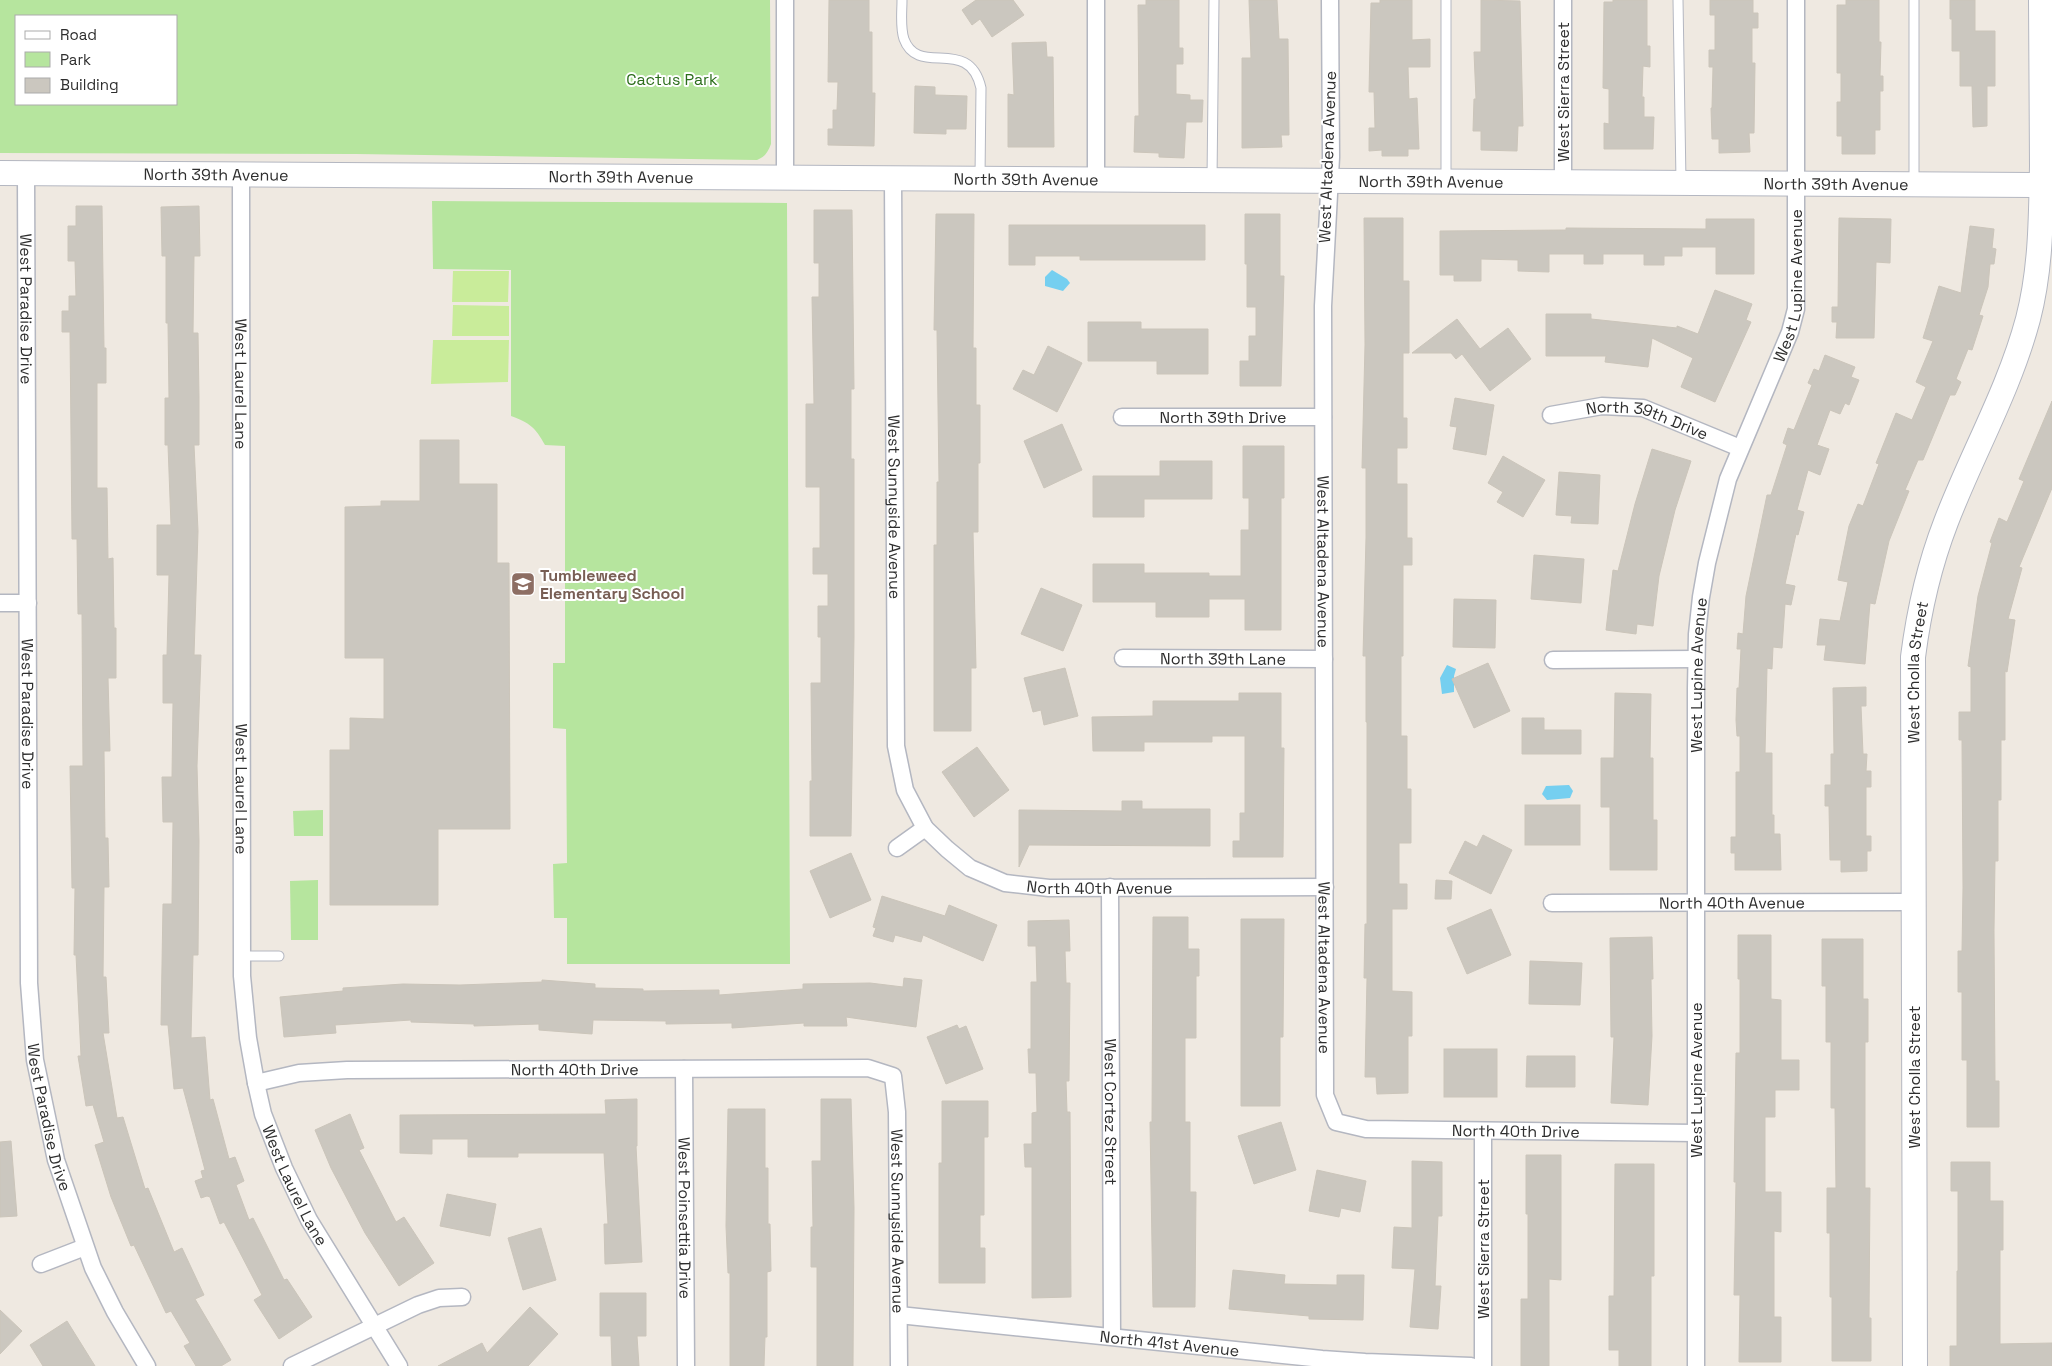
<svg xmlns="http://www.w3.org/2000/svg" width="2052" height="1366" viewBox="0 0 2052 1366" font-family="'Space Grotesk',sans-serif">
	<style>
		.green { fill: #b6e59e; fill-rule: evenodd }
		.pitch { fill: #c9ec9a }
		.water { fill: #75cff0 }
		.building { fill: #cbc7bf; stroke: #cbc5ba }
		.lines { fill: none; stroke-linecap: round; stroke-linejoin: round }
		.lane-casing { stroke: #b4b7c1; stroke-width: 11 }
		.street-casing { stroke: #b4b7c1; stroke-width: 19 }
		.secondary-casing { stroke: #b4b7c1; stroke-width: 26 }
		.lane { stroke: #fff; stroke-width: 9 }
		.street { stroke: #fff; stroke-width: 16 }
		.secondary { stroke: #fff; stroke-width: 24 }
		.labels { text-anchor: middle; stroke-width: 4; stroke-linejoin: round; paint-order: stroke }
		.park-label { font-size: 16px; fill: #2c6e1b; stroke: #fff }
		.street-label { font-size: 16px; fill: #2e2e2e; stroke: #fff }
		.education-label { font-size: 16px; font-weight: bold; fill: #785e54; stroke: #fff; text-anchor: start }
	</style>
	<rect width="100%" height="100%" fill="#efe9e1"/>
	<g class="green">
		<path d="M0,0H770L771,144C768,152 765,157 757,160L356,154L0,153ZM16,16H176V104H16Z"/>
		<path d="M432,201L787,203L790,964H567V918H554L553,864L567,863L566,729L553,728V663H565V446L545,445C535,427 530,423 511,416V270L433,269Z"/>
		<path d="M323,810V836H294L293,811Z"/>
		<path d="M318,880V940H291L290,881Z"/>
	</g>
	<g class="pitch">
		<path d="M453,271H509L508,302H452Z"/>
		<path d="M453,305L509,306V336H452Z"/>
		<path d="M433,340H509L508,382L431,384Z"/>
	</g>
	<g class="water">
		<path d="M1052,270L1067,279L1070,283L1063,291L1045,286V277Z"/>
		<path d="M1447,665L1456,669L1454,676V692L1442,694L1440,678Z"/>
		<path d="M1569,785L1573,791L1570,798L1547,800L1542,794L1546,786Z"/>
	</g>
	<g class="building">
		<path d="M829,0H869V32H872V93H875L874,146L828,145V129H833V110H837L838,82H828Z"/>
		<path d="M976,0H1013L1024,15L992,37L980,19L972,25L962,10Z"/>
		<path d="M1146,0H1179V48H1183V64H1176V94L1190,95V100H1203L1202,122H1186L1184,158L1159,157V153L1134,152L1135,116H1139L1138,5H1146Z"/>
		<path d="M1249,0H1277L1279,39H1288L1289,135H1281L1282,147L1242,148V58H1251Z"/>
		<path d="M1380,0H1412V40L1430,39V67H1408L1409,99L1417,98L1419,149H1408V156H1382V150L1369,151V128H1375L1374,92H1369L1371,3H1380Z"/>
		<path d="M1481,0L1520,1L1523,126H1518L1517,151L1481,150V131H1473L1474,99H1476L1474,52H1481Z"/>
		<path d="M1613,0H1647V46H1650V67L1643,66L1642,97H1644V117H1654L1653,149H1604V123L1609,124V89L1603,88L1604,2H1613Z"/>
		<path d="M1710,0H1753V13H1758V28H1752V63H1755L1754,133H1749L1750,152L1719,153V139H1712L1711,108H1712L1713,67H1709V50H1715V15H1710Z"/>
		<path d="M1846,0H1879V42H1881L1880,76H1883V91H1880V130H1875V154H1842V136H1837V102H1841V73H1837V5H1846Z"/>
		<path d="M1950,0H1975V31H1995V86H1987V126L1973,127L1972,86H1960V51H1952V19H1950Z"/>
		<path d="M1046,42L1047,57H1053L1054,147H1008V94L1014,95L1012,43Z"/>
		<path d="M915,86L935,87V95L967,96L966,129H946V134L914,133Z"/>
		<path d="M76,206H102L104,348H106V383H97V488H107L108,559L113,558L114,628H116V678H108L110,751H104L105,838H108L109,887H104L103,977H106L109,1033H103L117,1118L123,1117L145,1189L148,1188L174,1252L182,1248L204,1295L195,1299L231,1360L221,1366H196L184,1346L190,1343L171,1311L166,1313L134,1245L131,1246L111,1197L95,1145L104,1142L93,1105L86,1106L78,1056H81L76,955H74L75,888H72L70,766H83L82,614H78L77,539H72L70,332H62V311H69V296H76L75,261H68V226H76Z"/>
		<path d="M199,206L200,256H194L193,333H198L199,398V445H194L198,531L194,655H201L197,766L199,841L198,955H193L191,1038L205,1037L210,1100L213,1099L229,1159L235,1157L244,1181L236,1185L249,1220L253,1218L284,1280L287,1279L312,1317L279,1339L254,1300L262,1295L224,1222L220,1224L210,1197L207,1196L201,1198L195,1181L203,1178L201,1171L205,1170L183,1088L174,1089L168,1025H161L163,904H172L173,822H163L162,777H172L173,703H163V655H167L169,575H157V525H171L168,445H165V398H169L168,323H166V256H162L161,207Z"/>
		<path d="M814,210H852L854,389H851V459H854V637L851,836H810V781H812L811,683H821V637H818V606H828V574H813V548H820V487H806V404H814L812,297H819V263H814Z"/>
		<path d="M936,214H974L973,348H976V405H980V463H978V532H973L976,668H971V731H934V545H937V482H939L937,330H934Z"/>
		<path d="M1245,214H1280V276H1284L1281,386H1240V361H1249V336H1256V307H1247V264H1245Z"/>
		<path d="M1364,218H1403V281H1409V353H1403V418H1407V448H1397V484H1407V538H1412V565H1403V656H1401V736H1407V789H1411V843H1399V884H1407V909H1392V991L1412,992V1036H1408V1093L1377,1094L1376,1077H1365L1367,978H1364L1365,924H1367V722H1366V656H1363L1366,538V468H1362L1365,345Z"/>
		<path d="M1839,218L1891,219L1890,263L1876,262L1874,338H1836L1837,322H1832V307H1838Z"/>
		<path d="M1706,219H1754V274H1716V247H1682V256H1664V265H1644V254H1603V264H1584V254H1549V272L1518,271V260L1481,259V281H1454V275H1440V231L1566,230V228L1706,229Z"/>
		<path d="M1009,225H1205V260H1080V256H1035V265H1009Z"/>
		<path d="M1970,226L1994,229L1992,248L1996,249L1994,264H1990L1988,287L1979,315L1983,316L1972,350L1968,349L1956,379L1961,382L1955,395H1950L1923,460H1918L1905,490L1909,491L1889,541L1875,604L1870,603L1865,664L1824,660L1826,645H1817L1820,619L1840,621L1848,582L1838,580L1849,526L1858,504L1863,506L1879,464L1876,463L1896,413L1912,420L1926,387L1916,382L1933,341L1923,338L1939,286L1961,293Z"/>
		<path d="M1715,290L1752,304L1746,320L1751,322L1715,402L1681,387L1693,358L1652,338L1648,367L1605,362L1606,356H1546V314H1591V319L1677,328V326L1698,334Z"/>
		<path d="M1457,319L1480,349L1508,328L1531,359L1490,391L1462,354L1456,359L1451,353H1412Z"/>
		<path d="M1088,322H1141V329H1208V374H1157V361H1088Z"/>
		<path d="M1048,346L1082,363L1057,412L1013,389L1023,370L1034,375Z"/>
		<path d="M1825,355L1855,367L1851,377L1859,380L1849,405L1845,403L1840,414L1830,410L1817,445L1829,449L1820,475L1808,470L1797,510L1804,512L1798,535L1796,534L1785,584L1795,586L1791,605L1785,604L1782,648L1773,647L1772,669L1767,668L1765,753H1772V815H1774V834H1780L1781,870H1735V853H1731V837H1736V772H1740V736H1737L1736,720L1737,688H1739L1741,649H1737L1738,633L1743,634L1746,596L1767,495H1771L1787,445L1783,443L1788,428L1794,430L1812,385L1808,383L1814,369L1819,371Z"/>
		<path d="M1455,398L1494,405L1486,455L1453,449L1457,427L1450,426Z"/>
		<path d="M2052,401V488L2019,567L2022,568L2008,619L2015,620L2007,672L2005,671V740H2001V800H1998V861H1995L1994,930L1995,1081H1999V1127H1967V1060H1962V992H1958V951H1962L1963,888L1962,740H1959V712H1971V667L1968,666L1978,596L1992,543L1990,542L1999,518L2007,522L2024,481L2019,479Z"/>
		<path d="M1062,424L1082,470L1044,488L1024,441Z"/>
		<path d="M420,440H459V484H497V563H509L510,829H438V905H330V750H350V718L384,719V658H345V507L381,506V501H420Z"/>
		<path d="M1243,446H1284V498H1281V630H1245V599H1209V617H1156V602H1093V564H1144V573H1209V576H1241V530H1249V498H1243Z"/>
		<path d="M1652,449L1691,461L1675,510L1659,576L1653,626L1637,624L1636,634L1606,630L1613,570L1618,571L1635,504Z"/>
		<path d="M1503,456L1545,480L1523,517L1497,502L1503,492L1488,483Z"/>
		<path d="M1160,461H1212V499H1144V517H1093V476H1160Z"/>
		<path d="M1559,472L1600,475L1598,524L1571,523L1572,516L1556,515Z"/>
		<path d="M1534,555L1584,559L1581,603L1531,599Z"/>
		<path d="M1041,588L1082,605L1063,651L1021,634Z"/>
		<path d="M1454,599L1496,600L1495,648L1453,647Z"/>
		<path d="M1488,663L1510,711L1474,728L1452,679Z"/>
		<path d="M1065,668L1078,716L1044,725L1041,710L1033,712L1024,678Z"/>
		<path d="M1866,687V706H1861L1863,754H1867L1866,771H1871V787H1866V836H1871V851H1867V871L1841,872V860H1830L1829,806H1825V785H1831V754H1834L1833,688Z"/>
		<path d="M1239,693H1281V748H1284L1283,857H1233V841H1240V813H1245V736H1212V742H1144V751H1093L1092,717L1153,716V701H1239Z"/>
		<path d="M1615,693L1651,694L1650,758H1653V820H1657V870H1610V807H1601V758H1614Z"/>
		<path d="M1522,718H1544V730H1581V754H1522Z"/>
		<path d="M977,747L1009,790L974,817L942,772Z"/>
		<path d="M1122,801H1142V809H1210V846L1029,845L1019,867V810L1122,811Z"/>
		<rect x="1525" y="805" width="55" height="40"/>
		<path d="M1483,835L1512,850L1491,894L1449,873L1465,841L1477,847Z"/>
		<path d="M851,853L871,900L830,918L810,871Z"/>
		<path d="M1436,880L1452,881L1451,899H1435Z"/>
		<path d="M882,896L945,916L949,905L997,925L983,961L923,935L921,942L895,935L893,942L873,936L876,928L873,927Z"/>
		<path d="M1491,909L1511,955L1467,974L1447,928Z"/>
		<path d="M1153,917H1188V949H1199V976H1196V1038H1185V1122H1190V1192H1196L1195,1307H1153L1150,1122H1152Z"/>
		<path d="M1241,919H1284L1283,1037H1280V1106H1241Z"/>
		<path d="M1069,920L1070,951H1065L1066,983H1070L1069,1081H1066L1067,1112H1070L1071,1297L1032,1298V1167H1025L1024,1144H1032V1113L1037,1112L1036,1073H1029L1028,1049H1031V982H1037L1036,946H1028V921Z"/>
		<path d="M1738,935H1771V999L1781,1000V1060H1799V1090H1775V1117H1765V1192H1781V1232L1774,1231V1317H1781V1362H1739L1740,1295H1734L1736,1182H1734L1736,1053H1740V979H1738Z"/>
		<path d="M1652,937L1653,979H1651L1652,1036L1648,1105L1611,1103L1614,1037H1611L1610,938Z"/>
		<path d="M1822,939H1863V999H1868V1042H1865V1188H1870L1869,1318H1871V1361H1832V1297H1830V1233H1827V1188H1836L1835,1108H1831V1042H1826V986H1822Z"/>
		<path d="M1530,961L1582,963L1580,1005L1529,1004Z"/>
		<path d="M904,978L922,980L916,1027L846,1017L847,1026H804V1023L732,1028V1023L666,1024V1021L593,1020L592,1034L539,1030V1024L474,1026V1024L411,1022V1020L335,1025L336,1033L284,1037L280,997L343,991V988L403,984L460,985L542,982V980L595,984V988L643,989V991L719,990V995L803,989V984L870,983L903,987Z"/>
		<path d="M957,1025L959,1029L966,1026L983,1069L946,1084L927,1037Z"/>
		<rect x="1444" y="1049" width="53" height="48"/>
		<path d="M1527,1056H1575V1087H1526Z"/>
		<path d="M637,1099V1146H636L642,1262L605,1264L604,1224H608L604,1153H518V1157H468V1139H432V1154L400,1153V1115L606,1114L605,1100Z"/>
		<path d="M821,1099H851L854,1208L853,1366H817V1267H811V1227H813L812,1161H821Z"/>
		<path d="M942,1101H988V1137H984V1215H980V1248H985V1283H939V1163H942Z"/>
		<path d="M728,1109H765V1168H768V1224H770L771,1271L767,1272V1337H765L764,1366H730V1273H728L726,1226Z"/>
		<path d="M350,1114L364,1148L359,1150L396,1222L404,1217L434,1263L399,1286L365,1233L331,1168L315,1130Z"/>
		<path d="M1281,1122L1296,1170L1254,1184L1238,1136Z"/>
		<path d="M11,1141L17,1216L0,1217V1142Z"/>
		<path d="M1526,1155H1561V1280L1549,1279V1366H1521V1299H1528V1214H1526Z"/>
		<path d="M1412,1161L1442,1162V1216H1438L1435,1286H1441L1438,1329L1410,1327L1415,1269L1392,1268L1394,1227L1412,1228Z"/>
		<path d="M1951,1162H1990V1201H2003V1250H2000V1344L2052,1343V1366H1950V1346H1957V1271H1958V1191H1951Z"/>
		<path d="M1615,1164H1654V1276H1651V1366H1619V1350H1609V1296H1614Z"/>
		<path d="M1317,1170L1366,1181L1360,1212L1341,1208L1339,1217L1309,1211Z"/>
		<path d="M447,1194L496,1204L490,1236L440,1226Z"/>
		<path d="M541,1228L556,1280L523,1290L508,1238Z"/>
		<path d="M1233,1270L1285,1275L1284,1284L1337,1285V1275H1364L1363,1320L1309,1319V1316L1229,1309Z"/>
		<path d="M600,1293H646V1336H637L639,1366H612L611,1336H600Z"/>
		<path d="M530,1307L558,1334L528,1366H438L482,1343L487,1353Z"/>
		<path d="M0,1310L22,1331L0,1354Z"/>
		<path d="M67,1321L95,1366H43L30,1345Z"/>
	</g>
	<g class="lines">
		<defs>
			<g id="lane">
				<path d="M902,0C902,12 900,27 904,39C918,78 969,35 981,88L980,177"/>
				<path d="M1446,0V180"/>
				<path d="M1678,0L1681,181"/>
				<path d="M1914,0V182"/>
				<path d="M1212,180L1214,0"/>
				<path d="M243,956H279"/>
			</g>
			<g id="street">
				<path d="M785,0V178"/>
				<path d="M1096,0V180"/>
				<path id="s1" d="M1330,0L1331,157L1323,306L1325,1095L1336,1122L1366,1129L1696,1133"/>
				<path d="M1563,0V183"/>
				<path id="s2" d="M26,174L29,983L35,1060L56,1160L93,1268L115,1312L147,1366"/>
				<path id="s3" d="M241,175L242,976L248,1038L256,1083L263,1114L284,1168L309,1220L399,1366"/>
				<path id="s4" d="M893,178L896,746L905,790L925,828L947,849L970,868L1005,883L1049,888L1325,887"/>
				<path id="s5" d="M1551,415L1602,406L1643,408L1740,448"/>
				<path id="s6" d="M1122,417H1323"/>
				<path d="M0,603H28"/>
				<path id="s7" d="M1123,658L1324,659"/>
				<path d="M1553,660L1696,659"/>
				<path d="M897,848L925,828"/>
				<path id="s8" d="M1110,887L1112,1336"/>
				<path id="s9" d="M1552,903L1913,902"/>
				<path id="s10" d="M684,1069L686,1366"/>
				<path id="s11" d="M256,1083L299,1073L347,1070L868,1068L893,1076L897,1112L899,1366"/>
				<path d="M41,1264L85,1247"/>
				<path id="s12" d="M899,1315L1322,1359L1365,1362L1471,1366"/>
				<path d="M292,1366L418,1305L439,1298L462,1297"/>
				<path d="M1483,1366V1131"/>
				<path id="s13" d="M1696,1366V688L1697,634L1701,597L1707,563L1728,479L1790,332L1796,309V0"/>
			</g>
			<g id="secondary">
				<path id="s14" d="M0,173L2052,185"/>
				<path id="s15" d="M1915,1366L1913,657C1919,610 1929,566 1946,522C1972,454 2009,390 2028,319C2041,269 2041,218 2042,166C2042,111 2041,55 2041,0"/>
			</g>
		</defs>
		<use href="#lane" class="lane-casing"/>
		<use href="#street" class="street-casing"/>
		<use href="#secondary" class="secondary-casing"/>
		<use href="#lane" class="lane"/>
		<use href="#street" class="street"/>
		<use href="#secondary" class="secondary"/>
	</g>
	<defs>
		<symbol id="school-square" viewBox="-11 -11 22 22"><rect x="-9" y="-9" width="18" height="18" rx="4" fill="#8d6e63" stroke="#fff"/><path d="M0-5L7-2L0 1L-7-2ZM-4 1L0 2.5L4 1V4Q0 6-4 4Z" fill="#fff"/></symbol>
	</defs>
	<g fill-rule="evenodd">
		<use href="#school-square" x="509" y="570" width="28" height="28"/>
	</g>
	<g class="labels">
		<g class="park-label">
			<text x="672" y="85">Cactus Park</text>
		</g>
		<g class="street-label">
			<text transform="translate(1563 92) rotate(-90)" y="6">West Sierra Street</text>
			<text transform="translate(1327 157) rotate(-88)" y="6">West Altadena Avenue</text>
			<text dy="6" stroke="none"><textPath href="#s14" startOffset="216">North 39th Avenue</textPath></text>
			<text dy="6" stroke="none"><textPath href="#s14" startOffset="621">North 39th Avenue</textPath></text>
			<text dy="6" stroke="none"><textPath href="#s14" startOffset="1026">North 39th Avenue</textPath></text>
			<text dy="6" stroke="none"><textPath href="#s14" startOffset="1431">North 39th Avenue</textPath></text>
			<text dy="6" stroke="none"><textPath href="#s14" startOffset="1836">North 39th Avenue</textPath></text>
			<text dy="6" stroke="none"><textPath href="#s13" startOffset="1096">West Lupine Avenue</textPath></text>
			<text dy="6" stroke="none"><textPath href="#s2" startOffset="135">West Paradise Drive</textPath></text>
			<text dy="6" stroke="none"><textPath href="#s3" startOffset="209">West Laurel Lane</textPath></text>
			<text dy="6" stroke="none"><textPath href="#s6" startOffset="101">North 39th Drive</textPath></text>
			<text dy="6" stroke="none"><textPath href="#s5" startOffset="99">North 39th Drive</textPath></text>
			<text dy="6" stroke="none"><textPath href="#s4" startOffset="329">West Sunnyside Avenue</textPath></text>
			<text dy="6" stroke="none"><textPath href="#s1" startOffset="562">West Altadena Avenue</textPath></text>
			<text dy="6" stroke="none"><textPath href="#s7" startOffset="100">North 39th Lane</textPath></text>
			<text dy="6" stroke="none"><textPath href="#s15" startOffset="694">West Cholla Street</textPath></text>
			<text dy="6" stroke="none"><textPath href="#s13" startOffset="691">West Lupine Avenue</textPath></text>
			<text dy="6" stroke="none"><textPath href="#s2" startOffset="540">West Paradise Drive</textPath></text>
			<text dy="6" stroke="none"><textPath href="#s3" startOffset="614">West Laurel Lane</textPath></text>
			<text dy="6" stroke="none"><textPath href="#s4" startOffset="849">North 40th Avenue</textPath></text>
			<text dy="6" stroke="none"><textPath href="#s9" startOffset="180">North 40th Avenue</textPath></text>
			<text dy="6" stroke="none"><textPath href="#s1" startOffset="968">West Altadena Avenue</textPath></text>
			<text dy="6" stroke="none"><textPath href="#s11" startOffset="320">North 40th Drive</textPath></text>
			<text transform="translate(1914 1077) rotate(-90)" y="6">West Cholla Street</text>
			<text transform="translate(1696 1080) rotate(-90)" y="6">West Lupine Avenue</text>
			<text dy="6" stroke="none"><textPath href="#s8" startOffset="225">West Cortez Street</textPath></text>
			<text dy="6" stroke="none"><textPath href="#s2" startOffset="945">West Paradise Drive</textPath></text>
			<text dy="6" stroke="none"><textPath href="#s1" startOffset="1305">North 40th Drive</textPath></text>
			<text dy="6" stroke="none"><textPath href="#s3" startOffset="1019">West Laurel Lane</textPath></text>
			<text dy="6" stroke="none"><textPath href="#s10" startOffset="149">West Poinsettia Drive</textPath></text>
			<text dy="6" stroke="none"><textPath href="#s11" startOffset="785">West Sunnyside Avenue</textPath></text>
			<text transform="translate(1483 1249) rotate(-90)" y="6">West Sierra Street</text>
			<text dy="6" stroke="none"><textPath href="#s12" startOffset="272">North 41st Avenue</textPath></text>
		</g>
		<g class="education-label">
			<text x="540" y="581">Tumbleweed<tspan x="540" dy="18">Elementary School</tspan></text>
		</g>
	</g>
	<rect x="15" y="15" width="162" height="90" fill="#ffffff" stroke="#ababab"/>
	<rect x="25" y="31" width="25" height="8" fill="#ffffff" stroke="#ababab"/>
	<text x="60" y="40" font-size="15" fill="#2e2e2e">Road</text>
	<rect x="25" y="52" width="25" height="15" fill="#b6e59e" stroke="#ababab"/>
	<text x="60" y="65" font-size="15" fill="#2e2e2e">Park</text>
	<rect x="25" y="78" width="25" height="15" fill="#cbc7bf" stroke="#ababab"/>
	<text x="60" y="90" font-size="15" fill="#2e2e2e">Building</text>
</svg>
